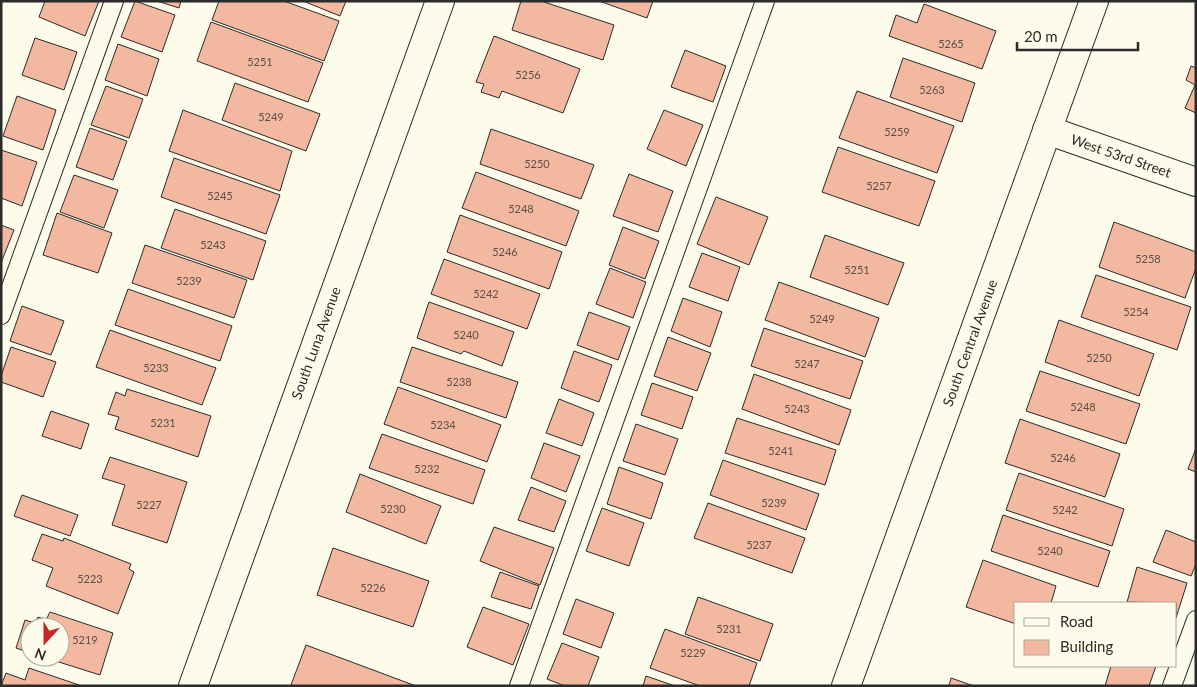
<svg xmlns="http://www.w3.org/2000/svg" width="1197" height="687" viewBox="0 0 1197 687" font-family="Lato,sans-serif">
	<style>
		.building { fill: #f2b8a0; stroke: #2b2b2b }
		.lines { fill: none; stroke-linecap: round; stroke-linejoin: round }
		.lane-casing { stroke: #2b2b2b; stroke-width: 20 }
		.street-casing { stroke: #2b2b2b; stroke-width: 30 }
		.secondary-casing { stroke: #2b2b2b; stroke-width: 30 }
		.lane { stroke: #fdfbea; stroke-width: 18 }
		.street { stroke: #fdfbea; stroke-width: 28 }
		.secondary { stroke: #fdfbea; stroke-width: 28 }
		.labels { text-anchor: middle; stroke-width: 4; stroke-linejoin: round; paint-order: stroke }
		.number-label { font-size: 11px; fill: #5d4e48 }
		.street-label { font-size: 14px; fill: #2b2b2b; stroke: #fdfbea }
	</style>
	<rect width="100%" height="100%" fill="#fdfbea"/>
	<g class="building">
		<path d="M45,1H99L85,36L39,17Z"/>
		<path d="M135,1L175,15L162,52L121,37Z"/>
		<path d="M157,1H181L179,8Z"/>
		<path d="M219,1H284L339,21L324,61L212,20Z"/>
		<path d="M303,1H346L340,16Z"/>
		<path d="M521,1H541L614,25L603,60L512,30Z"/>
		<path d="M599,1H653L647,18Z"/>
		<path d="M924,4L996,31L982,69L889,36L896,15L917,23Z"/>
		<path d="M211,22L323,63L308,102L197,61Z"/>
		<path d="M494,36L580,69L563,113L502,91L499,98L481,92L484,84L476,82Z"/>
		<path d="M35,38L77,52L64,90L22,75Z"/>
		<path d="M118,44L159,59L147,96L105,80Z"/>
		<path d="M685,50L726,66L713,102L671,87Z"/>
		<path d="M903,58L975,83L962,122L890,97Z"/>
		<path d="M1191,66L1196,68V113L1185,108L1195,85L1186,80Z"/>
		<path d="M235,83L320,114L306,151L222,120Z"/>
		<path d="M106,86L143,99L129,138L91,125Z"/>
		<path d="M857,91L954,126L937,173L839,138Z"/>
		<path d="M17,96L56,110L43,150L3,136Z"/>
		<path d="M183,110L292,151L280,191L169,151Z"/>
		<path d="M664,110L703,125L686,166L647,149Z"/>
		<path d="M90,128L127,141L113,180L76,167Z"/>
		<path d="M491,129L594,165L581,199L480,164Z"/>
		<path d="M838,147L935,181L919,226L822,192Z"/>
		<path d="M1,150L37,162L22,206L1,198Z"/>
		<path d="M174,158L280,195L266,234L161,197Z"/>
		<path d="M476,172L579,211L566,246L462,208Z"/>
		<path d="M629,174L673,191L658,232L613,216Z"/>
		<path d="M74,175L118,190L104,228L60,212Z"/>
		<path d="M716,197L768,217L749,265L697,244Z"/>
		<path d="M175,209L266,241L253,280L161,248Z"/>
		<path d="M57,213L112,233L98,273L43,255Z"/>
		<path d="M460,215L562,252L549,289L447,252Z"/>
		<path d="M1114,222L1196,252V268L1185,298L1099,267Z"/>
		<path d="M1,225L14,230L1,263Z"/>
		<path d="M623,227L659,241L645,279L609,265Z"/>
		<path d="M825,235L904,263L888,305L810,277Z"/>
		<path d="M145,245L247,280L234,318L132,283Z"/>
		<path d="M702,253L740,267L728,301L689,287Z"/>
		<path d="M444,259L540,294L527,329L431,294Z"/>
		<path d="M610,268L646,282L633,318L596,304Z"/>
		<path d="M1096,275L1191,307L1177,350L1081,317Z"/>
		<path d="M779,282L879,318L865,357L765,320Z"/>
		<path d="M128,289L232,326L220,361L115,325Z"/>
		<path d="M683,298L722,312L710,347L671,331Z"/>
		<path d="M429,302L514,332L502,366L464,351L461,354L417,338Z"/>
		<path d="M22,306L64,321L51,355L10,341Z"/>
		<path d="M589,312L630,327L618,360L577,345Z"/>
		<path d="M1059,320L1154,354L1139,396L1045,362Z"/>
		<path d="M764,328L863,361L850,399L751,366Z"/>
		<path d="M110,330L216,368L202,405L96,367Z"/>
		<path d="M668,337L711,353L697,391L654,376Z"/>
		<path d="M11,347L56,362L43,397L1,382V376Z"/>
		<path d="M412,347L518,382L506,418L400,382Z"/>
		<path d="M574,351L612,365L599,402L561,388Z"/>
		<path d="M1040,371L1140,404L1126,444L1026,411Z"/>
		<path d="M754,374L851,410L839,445L742,409Z"/>
		<path d="M652,383L693,397L682,429L641,415Z"/>
		<path d="M398,387L501,425L487,462L384,424Z"/>
		<path d="M127,389L211,416L198,457L115,429L119,417L108,414L116,392L125,396Z"/>
		<path d="M559,399L594,413L582,446L546,433Z"/>
		<path d="M51,411L89,424L81,449L42,436Z"/>
		<path d="M737,418L836,450L825,485L725,453Z"/>
		<path d="M1020,419L1120,454L1105,497L1005,463Z"/>
		<path d="M636,424L678,439L665,475L623,461Z"/>
		<path d="M382,434L485,470L473,504L369,468Z"/>
		<path d="M544,443L580,456L566,492L531,478Z"/>
		<path d="M1196,448V472L1188,469Z"/>
		<path d="M110,457L187,482L167,543L112,525L125,485L102,478Z"/>
		<path d="M723,460L819,494L806,530L710,495Z"/>
		<path d="M619,467L663,483L651,519L607,504Z"/>
		<path d="M1019,473L1124,509L1112,546L1006,510Z"/>
		<path d="M360,474L441,506L426,544L346,512Z"/>
		<path d="M531,487L566,501L554,532L518,520Z"/>
		<path d="M22,495L78,515L70,536L14,516Z"/>
		<path d="M708,503L805,538L792,573L694,538Z"/>
		<path d="M602,508L644,523L629,566L586,551Z"/>
		<path d="M1003,515L1110,551L1098,587L991,551Z"/>
		<path d="M494,527L554,548L540,585L480,561Z"/>
		<path d="M1166,530L1196,542V564L1191,576L1153,562Z"/>
		<path d="M42,534L63,541L64,538L131,564L129,569L134,572L118,614L46,586L53,568L32,560Z"/>
		<path d="M333,548L429,581L413,627L317,595Z"/>
		<path d="M983,560L1056,586L1051,603H1016V624L966,607Z"/>
		<path d="M1137,567L1187,583L1176,618V603L1127,602Z"/>
		<path d="M500,572L539,586L531,609L491,597Z"/>
		<path d="M698,597L773,624L760,661L685,634Z"/>
		<path d="M576,599L614,613L601,648L563,634Z"/>
		<path d="M483,607L529,624L513,665L467,647Z"/>
		<path d="M50,612L113,633L100,675L43,657H60V627H30V653L16,648L25,620L35,623L38,617L46,620Z"/>
		<path d="M665,629L757,663L749,686H700L650,668Z"/>
		<path d="M562,643L599,657L588,686H565L547,679Z"/>
		<path d="M306,645L416,686H293L291,685Z"/>
		<path d="M1111,666H1156L1149,686H1105Z"/>
		<path d="M29,668L82,686H1L6,673L25,680Z"/>
		<path d="M646,676L675,686H643Z"/>
		<path d="M951,678L974,686H949Z"/>
	</g>
	<g class="lines">
		<defs>
			<g id="lane">
				<path d="M1,315L114,1"/>
				<path d="M519,686L765,1"/>
				<path d="M1172,686L1196,620"/>
			</g>
			<g id="street">
				<path d="M1047,130L1196,182"/>
				<path d="M193,686L440,1"/>
			</g>
			<path id="secondary" d="M846,686L1094,1"/>
		</defs>
		<use href="#lane" class="lane-casing"/>
		<use href="#street" class="street-casing"/>
		<use href="#secondary" class="secondary-casing"/>
		<use href="#lane" class="lane"/>
		<use href="#street" class="street"/>
		<use href="#secondary" class="secondary"/>
	</g>
	<g class="labels">
		<g class="number-label">
			<text x="951" y="48">5265</text>
			<text x="260" y="66">5251</text>
			<text x="528" y="79">5256</text>
			<text x="932" y="94">5263</text>
			<text x="271" y="121">5249</text>
			<text x="897" y="136">5259</text>
			<text x="537" y="168">5250</text>
			<text x="879" y="190">5257</text>
			<text x="220" y="200">5245</text>
			<text x="521" y="213">5248</text>
			<text x="213" y="249">5243</text>
			<text x="505" y="256">5246</text>
			<text x="1148" y="263">5258</text>
			<text x="857" y="274">5251</text>
			<text x="189" y="285">5239</text>
			<text x="486" y="298">5242</text>
			<text x="1136" y="316">5254</text>
			<text x="822" y="323">5249</text>
			<text x="466" y="339">5240</text>
			<text x="1099" y="362">5250</text>
			<text x="807" y="368">5247</text>
			<text x="156" y="372">5233</text>
			<text x="459" y="386">5238</text>
			<text x="1083" y="411">5248</text>
			<text x="797" y="413">5243</text>
			<text x="163" y="427">5231</text>
			<text x="443" y="429">5234</text>
			<text x="781" y="455">5241</text>
			<text x="1063" y="462">5246</text>
			<text x="427" y="473">5232</text>
			<text x="774" y="507">5239</text>
			<text x="149" y="509">5227</text>
			<text x="393" y="513">5230</text>
			<text x="1065" y="514">5242</text>
			<text x="759" y="549">5237</text>
			<text x="1050" y="555">5240</text>
			<text x="90" y="583">5223</text>
			<text x="373" y="592">5226</text>
			<text x="729" y="633">5231</text>
			<text x="85" y="644">5219</text>
			<text x="693" y="657">5229</text>
		</g>
		<g class="street-label">
			<text transform="translate(1121 156) rotate(19)" y="5">West 53rd Street</text>
			<text transform="translate(316 343) rotate(-70)" y="5">South Luna Avenue</text>
			<text transform="translate(970 343) rotate(-70)" y="5">South Central Avenue</text>
		</g>
	</g>
	<rect width="1197" height="687" fill="none" stroke="#2b2b2b" stroke-width="5"/>
	<rect x="1014" y="602" width="162" height="65" fill="#fdfbea" stroke="#a9a89e"/>
	<rect x="1024" y="618" width="25" height="8" fill="#fdfbea" stroke="#a9a89e"/>
	<text x="1060" y="627" font-size="15" fill="#2b2b2b">Road</text>
	<rect x="1024" y="640" width="25" height="15" fill="#f2b8a0" stroke="#a9a89e"/>
	<text x="1060" y="652" font-size="15" fill="#2b2b2b">Building</text>
	<g transform="translate(45 642) rotate(201)"><circle r="24" fill="#fdfbea" stroke="#a9a89e"/>
	<path d="M0-4L9 19L0 12L-9 19Z" fill="#c62828"/>
	<text y="-8" font-size="14" font-weight="bold" text-anchor="middle" fill="#2b2b2b">N</text>
	</g>
	<path d="M1017 42v8h121v-8" fill="none" stroke="#2b2b2b" stroke-width="2.5"/>
	<text x="1024" y="42" font-size="15" fill="#2b2b2b" stroke="#fdfbea" stroke-width="4" paint-order="stroke">20 m</text>
</svg>
